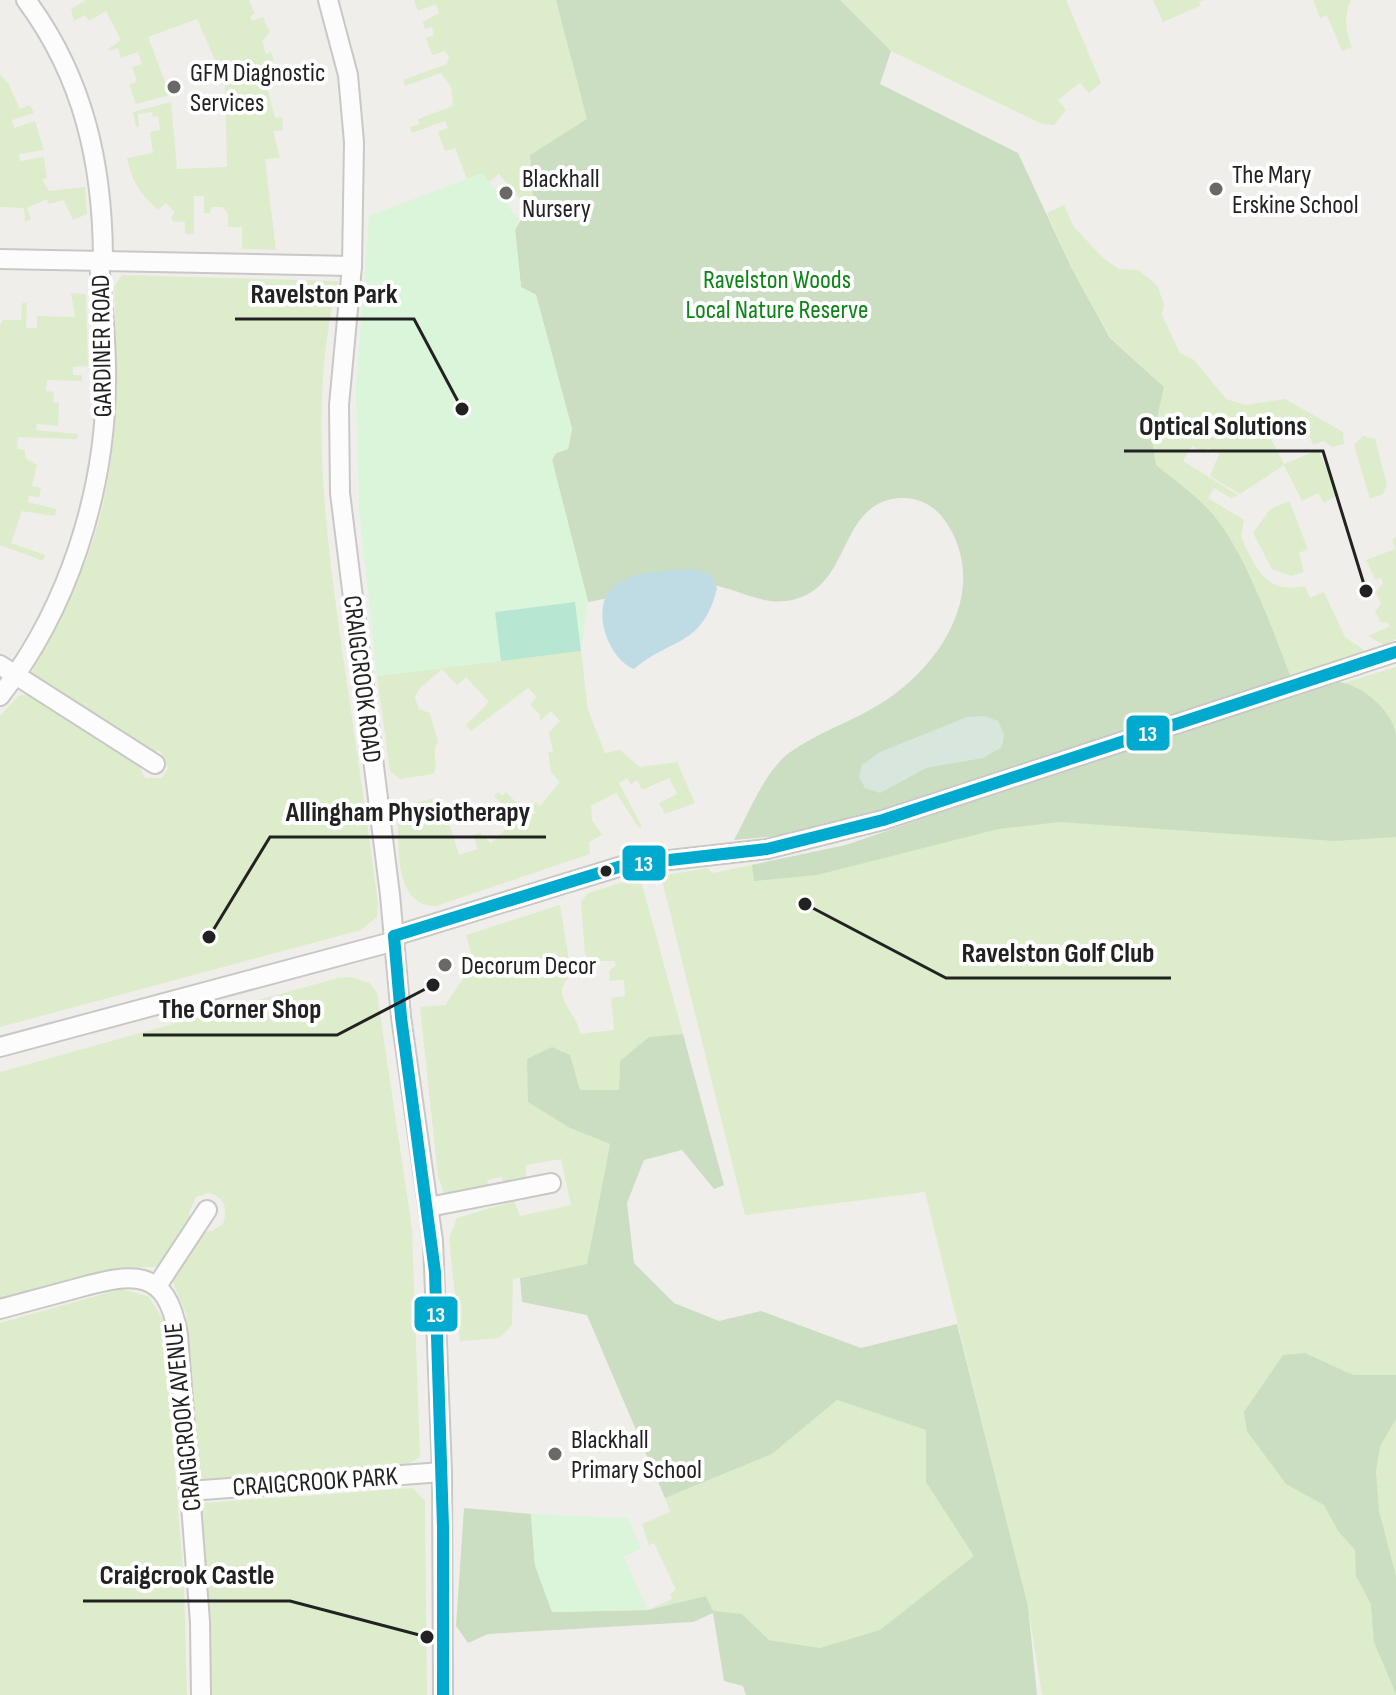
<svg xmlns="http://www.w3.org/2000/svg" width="1396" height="1695" viewBox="0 0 1396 1695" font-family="'Sofia Sans Condensed',sans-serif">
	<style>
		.grass { fill: #ddeccb }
		.forest { fill: #cbdec1 }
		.wetland { fill: #d9e6de }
		.park { fill: #daf5da }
		.pitch { fill: #b7e6d2 }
		.water { fill: #bfdbe3 }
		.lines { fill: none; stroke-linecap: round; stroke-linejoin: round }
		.minor-casing { stroke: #c9c8c7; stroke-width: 22 }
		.minor { stroke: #fdfcfc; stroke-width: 18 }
		.bus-1-casing { stroke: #fff; stroke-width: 18 }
		.bus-1 { stroke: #00a9ce; stroke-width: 12 }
		.poi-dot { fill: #6a6968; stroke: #fff; stroke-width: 3 }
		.bus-dot { fill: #222; stroke: #fff; stroke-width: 3 }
		.labels { text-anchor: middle; stroke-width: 8; stroke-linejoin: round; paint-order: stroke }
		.poi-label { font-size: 26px; fill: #222; stroke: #fff; text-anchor: start }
		.park-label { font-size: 26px; fill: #0c8416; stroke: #fff }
		.street-label { font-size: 26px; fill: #222; stroke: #fff }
		.leader { fill: none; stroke: #222; stroke-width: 3 }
		.callout-dot { fill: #222; stroke: #fff; stroke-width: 3 }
		.callout-label { font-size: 28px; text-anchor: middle; font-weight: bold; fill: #222; stroke: #fff; stroke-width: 8; stroke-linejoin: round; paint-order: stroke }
		.line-badge { stroke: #fff; stroke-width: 3 }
		.badge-label { font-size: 22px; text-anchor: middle; font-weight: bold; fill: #fff }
	</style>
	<rect width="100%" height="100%" fill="#f0eeeb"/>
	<g class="grass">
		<path d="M86,0H249L255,14L250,16L252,21L263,17L270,32L262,41L266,54L271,52L274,61L269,63L274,76L265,79L275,118L282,117L283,130L273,131L280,158L265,159L276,250L242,249V227H228V214L222,207H212L210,213H204V196H194V234H185V222L173,221L171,217L175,212L166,203L158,210C141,195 131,180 127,158L153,153L150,132L160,130L158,116L153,117L152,112L138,114L139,127H136L133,112L171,102L177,169L227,167L225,83L197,19L148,37L170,95L136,104L129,85L137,82L132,67L142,64L138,52L121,58L118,48L109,51L108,49L121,40L106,11L89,21L85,15L74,21L71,9Z"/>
		<path d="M414,0H556L588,119L530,155L534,215L525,216L518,208L523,203L499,174L489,182L481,174L467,179L455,148L445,151L438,132L448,128L445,121L412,133L410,127L419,124L418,119L453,106L451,87L441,73L405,86L403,80L447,64L449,57L445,51L432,55L426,38L434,35L432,27L425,29L423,22L439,13L436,4L418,11Z"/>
		<path d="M840,0H1066L1101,83L1089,93L1080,83L1058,100L1066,110L1054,125L1042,124L891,51Z"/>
		<path d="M1153,0H1203L1199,2L1200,6L1163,22Z"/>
		<path d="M1313,0H1351C1343,16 1346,31 1352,47L1342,51L1327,15L1320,18Z"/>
		<path d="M0,75L8,83L20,109L30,105L34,113L12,120L14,128L35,121L44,150L19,154L20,161L44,157L47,178L42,179L49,191L85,187L87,214L73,220L64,200L49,204L47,199L27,208L31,219L25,222L24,208L0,207Z"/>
		<path d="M1064,205L1074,227L1104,259L1119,269L1138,270L1157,285L1164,304L1162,315L1180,353L1193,359L1226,399L1245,405L1285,399L1343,432L1344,444L1332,447L1323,441L1313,445L1308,433L1293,438L1278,417L1263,423L1284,464L1318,450L1339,494L1324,503L1318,493L1302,501L1284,465L1240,494L1210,476L1219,454L1208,447L1204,453L1192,446L1183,461L1238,495L1231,498L1214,488L1208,498L1244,520L1241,537C1255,567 1266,595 1305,586L1310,598L1324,592L1345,637L1367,652L1291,677C1272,629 1244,547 1208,509C1193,493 1173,479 1156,465L1152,440L1164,387L1111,338L1072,269L1047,213Z"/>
		<path d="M122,275L338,281C307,404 326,533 343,656C355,738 367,821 378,903L377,917L361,930L0,1027V716L18,696L30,694L138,764L145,778H162L168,768L160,751H149L32,674C39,636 73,595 87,558C120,471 118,379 114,287Z"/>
		<path d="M71,293L86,294L88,366L73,367V375H82V381L47,380L46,391L54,392L53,403H59L58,426L37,424L36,430L78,434L77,439L18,437L17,449L25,450V458L37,465L32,486L41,488L39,497L29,496L28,502L56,509L55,516L22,511L11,543L45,555L43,561L0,545V325L3,320H21L22,303H27L26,328H37V316L75,317Z"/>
		<path d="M1363,436L1375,439L1387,484L1383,494L1370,499L1354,445Z"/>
		<path d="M1289,501L1308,549L1299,553L1304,572L1291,576L1272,569L1253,533L1270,509Z"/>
		<path d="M1396,537V639L1384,645L1368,636L1390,626L1387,622L1381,623L1375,611L1381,604L1376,592L1383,583L1381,578L1375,579L1366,560L1395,549L1392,539Z"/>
		<path d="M581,651L588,710L605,753L620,750L640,767L677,762L695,803L665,814L659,803L677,794L669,778L642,790L637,780L631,784L627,778L619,783L642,827L639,828L616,793L591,806L592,820L602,835L589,842L590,854L436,906C393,906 400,847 397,815L399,806L441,797L459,855L478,849L473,835L480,833L491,843L516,819L494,796L498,792L502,796L506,792L530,817L536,812L531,807L536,802L540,806L560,782L551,772L548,752H553L549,732L560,721L551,711L540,721V715L530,704L537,697L528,688L471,731L466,725L489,702L466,677L457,685L442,669L418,690L415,698L419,709L430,713L438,742C430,753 440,764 433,774L400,779L390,771L377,676Z"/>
		<path d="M1396,667V1695H1042L1028,1606L925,1192L745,1215L661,876L707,868L713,873L846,845L1084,762Z"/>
		<path d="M640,877L683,1034L649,1037L620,1061L619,1090H580L570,1056V1128L610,1144L587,1264L513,1279L512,1325L499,1338L460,1341L449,1239L457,1218L514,1201L520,1216L571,1205L561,1159L526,1165V1182L505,1189L502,1177L487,1180L490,1193L445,1196L438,1177L420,1007L445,1005L474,963L466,935L560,905L571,973L562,987C561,1008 578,1015 580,1034L614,1030L611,998L625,996L624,980L610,981L609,971L616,965L614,961H592L585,954L581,902L588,893Z"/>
		<path d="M338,978L350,977L370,983L377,993L412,1229L420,1457L404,1467L203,1479L198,1474L186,1314L171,1278L200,1232L212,1231L223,1224C228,1208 225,1197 208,1193L196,1197L189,1213L192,1225L156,1267L123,1268L0,1299V1072Z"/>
		<path d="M121,1289L148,1296L163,1319L184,1582L187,1695H0V1323Z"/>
		<path d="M837,1400L926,1430L975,1556L874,1635L820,1648L769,1640L742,1614L713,1613L706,1596L648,1610L672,1599L670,1594L676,1590L654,1543L649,1545L642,1524L670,1512L665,1498L772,1454Z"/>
		<path d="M413,1488L425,1501L427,1695H211L200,1510L204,1503Z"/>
	</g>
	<g class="forest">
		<path d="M556,0H840L891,51L880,84L1018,153L1072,269L1110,338L1164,387L1152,440L1156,465C1173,479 1193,493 1208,509C1244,547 1272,629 1291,677L860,816L790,835L734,840C749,813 764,772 789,753C816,733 851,722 880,704C937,669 986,598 952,532C941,511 925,497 900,498C843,502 850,572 808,594C767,615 740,585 702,584C669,583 622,596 588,602L552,460L556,453L568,449L572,429L536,295L521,287L515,230L522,218L534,214L530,155L587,119Z"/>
		<path d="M1339,682C1362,685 1393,711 1396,735C1396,768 1396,804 1396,837L1335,841L1060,822L998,829L817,875L754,881L752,865L846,845L1142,744Z"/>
		<path d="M683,1034L724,1185L714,1189L682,1150L644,1160L627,1203L634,1263L674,1303L719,1321L761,1311L861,1348L957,1324L1028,1606L1037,1695H746L743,1686L724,1681L713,1613L693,1622L488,1634L468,1643L456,1626L464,1508L531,1514L535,1565L552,1612L648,1610L706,1596L713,1611L742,1614L769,1640L820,1648L880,1630L974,1556L926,1482V1430L837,1400L772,1454L665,1498L587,1315L522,1302L520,1278L587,1264L610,1144L570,1128L528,1102L527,1059L552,1047L570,1055L580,1090H619L620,1061L649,1037Z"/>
		<path d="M1305,1353L1353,1375H1396V1419L1380,1446L1376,1472L1379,1511L1396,1576V1694L1374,1642L1371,1604L1356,1576L1355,1550L1338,1531L1324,1505L1286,1484L1247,1431L1244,1412L1283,1355Z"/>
	</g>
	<path class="wetland" d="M984,716L998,721L1004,734L1002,747L983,758L926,768L880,793L865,788L859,777L862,765L880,752L967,717Z"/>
	<g class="park">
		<path d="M482,173L519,220L515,230L521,287L536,295L572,429L568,449L556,453L552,460L588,602L581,651L575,602L495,612L501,661L377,676L359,508L356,389L369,216Z"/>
		<path d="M531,1514L628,1518L641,1549L624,1557L648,1610L552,1612L535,1565Z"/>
	</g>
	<path class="pitch" d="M575,602L581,651L501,661L495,612Z"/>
	<path class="water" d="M694,569L710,574L717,588C703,647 670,638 634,669C609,659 591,611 611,589C627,570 671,571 694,569Z"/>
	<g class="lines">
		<defs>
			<g id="minor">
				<path d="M26,0C84,78 103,165 103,261"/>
				<path d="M328,0L348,75L354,142L352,266L339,405L340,493L390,895L401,1017L433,1241L442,1472L443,1695"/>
				<path d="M0,259L352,266"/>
				<path d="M0,665L155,764"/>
				<path d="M0,696C68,609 105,493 106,383C107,342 102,301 99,261"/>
				<path d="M394,936L625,865L767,849L883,820L1396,652"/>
				<path d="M0,1047L395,941"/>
				<path d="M429,1207L551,1183"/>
				<path d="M157,1286L207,1210"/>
				<path d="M0,1309C26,1302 52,1295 78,1288C133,1273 167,1267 178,1335L200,1622L201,1695"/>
				<path d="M189,1491L442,1472"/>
			</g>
		</defs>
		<use href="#minor" class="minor-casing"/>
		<use href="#minor" class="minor"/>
		<defs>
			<g id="bus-1">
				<path d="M394,936L625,865L767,849L883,820L1396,652"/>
				<path d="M394,936L401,1017L435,1272L443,1527V1695"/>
			</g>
		</defs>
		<use href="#bus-1" class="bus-1-casing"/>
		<use href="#bus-1" class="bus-1"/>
	</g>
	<g class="poi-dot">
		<circle cx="174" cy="87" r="8"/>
		<circle cx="1216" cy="189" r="8"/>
		<circle cx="506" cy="193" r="8"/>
		<circle cx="445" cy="965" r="8"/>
		<circle cx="555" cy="1454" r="8"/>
	</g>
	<circle class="bus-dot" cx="606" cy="871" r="7"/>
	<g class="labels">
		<g class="poi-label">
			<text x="190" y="81">GFM Diagnostic<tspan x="190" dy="30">Services</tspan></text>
			<text x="1232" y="183">The Mary<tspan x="1232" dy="30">Erskine School</tspan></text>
			<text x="522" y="187">Blackhall<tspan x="522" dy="30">Nursery</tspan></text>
			<text x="461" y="974">Decorum Decor</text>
			<text x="571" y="1448">Blackhall<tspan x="571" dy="30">Primary School</tspan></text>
		</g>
		<g class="park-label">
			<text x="777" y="288">Ravelston Woods<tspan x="777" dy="30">Local Nature Reserve</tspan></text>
		</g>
		<g class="street-label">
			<text transform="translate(101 346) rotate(-91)" y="9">GARDINER ROAD</text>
			<text transform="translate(363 679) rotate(83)" y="9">CRAIGCROOK ROAD</text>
			<text transform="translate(182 1417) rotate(-96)" y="9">CRAIGCROOK AVENUE</text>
			<text transform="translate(315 1481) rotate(-4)" y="9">CRAIGCROOK PARK</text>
		</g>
	</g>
	<path class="leader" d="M462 409L414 319H235M1366 591L1323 451H1124M209 937L270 837H546M805 904L946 978H1171M433 985L337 1035H143M427 1637L290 1601H83"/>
	<g class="callout-dot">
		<circle cx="462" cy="409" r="8"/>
		<circle cx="1366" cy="591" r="8"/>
		<circle cx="209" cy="937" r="8"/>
		<circle cx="805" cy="904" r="8"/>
		<circle cx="433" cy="985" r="8"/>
		<circle cx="427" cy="1637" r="8"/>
	</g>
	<g class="callout-label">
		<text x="324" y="303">Ravelston Park</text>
		<text x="1223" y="435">Optical Solutions</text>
		<text x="408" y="821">Allingham Physiotherapy</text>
		<text x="1058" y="962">Ravelston Golf Club</text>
		<text x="240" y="1018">The Corner Shop</text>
		<text x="187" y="1584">Craigcrook Castle</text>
	</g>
	<g class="line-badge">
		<rect x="1125" y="714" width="46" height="38" rx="8" fill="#00a9ce"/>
		<rect x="621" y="844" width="46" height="38" rx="8" fill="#00a9ce"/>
		<rect x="413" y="1295" width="46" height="38" rx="8" fill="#00a9ce"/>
	</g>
	<g class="badge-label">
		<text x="1148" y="741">13</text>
		<text x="644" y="871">13</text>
		<text x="436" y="1322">13</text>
	</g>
</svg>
